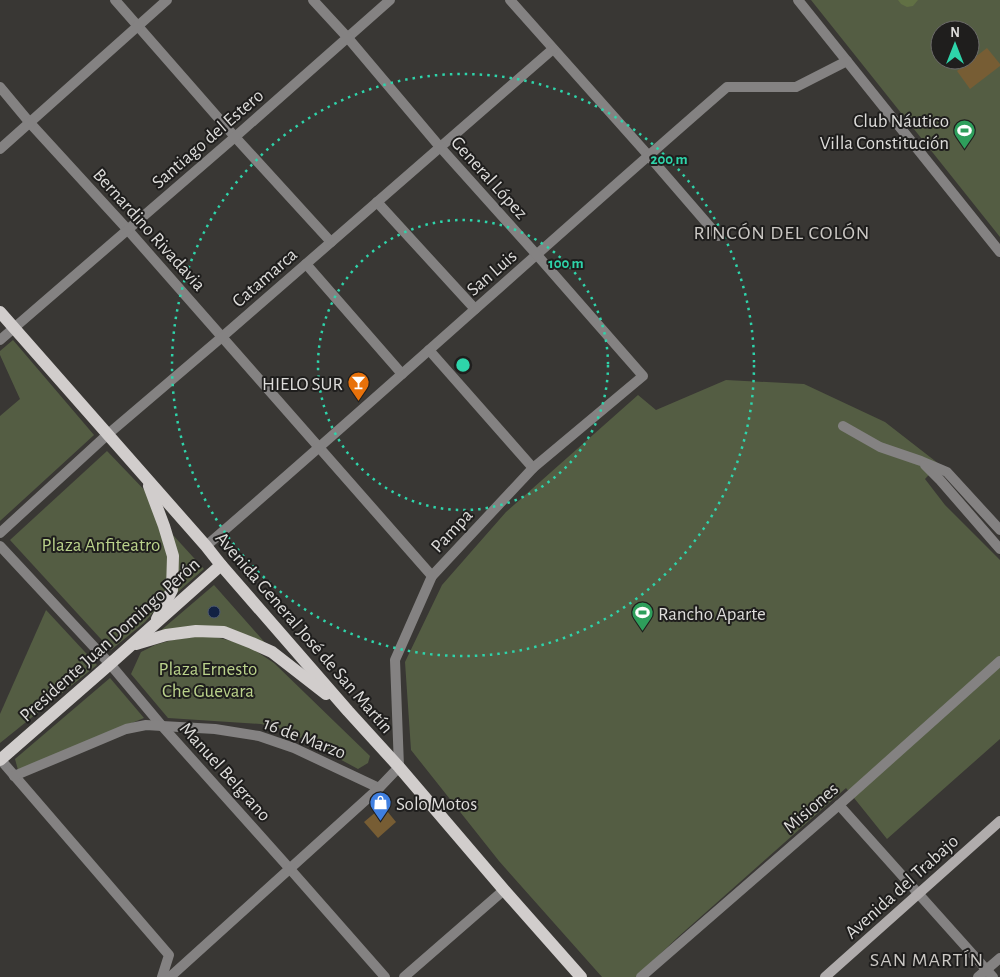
<svg xmlns="http://www.w3.org/2000/svg" width="1000" height="977" viewBox="0 0 1000 977" font-family="'Alegreya Sans',sans-serif">
	<style>
		.green { fill: #545d43; fill-rule: evenodd }
		.forest { fill: #617044 }
		.water { fill: #122143; stroke: #4f5970 }
		.building { fill: #775d34 }
		.lines { fill: none; stroke-linecap: round; stroke-linejoin: round }
		.street { stroke: #848282; stroke-width: 10 }
		.secondary { stroke: #b0acac; stroke-width: 10 }
		.primary { stroke: #d1cdcc; stroke-width: 12 }
		.ring { fill: none; stroke: #2ed4aa; stroke-width: 2.5; stroke-dasharray: 2.5 5 }
		.labels { text-anchor: middle; stroke-width: 4; stroke-linejoin: round; paint-order: stroke }
		.poi-label { font-size: 19px; fill: #dddcda; stroke: #1f1e1d; text-anchor: end }
		.street-label { font-size: 19px; fill: #dddcda; stroke: #1f1e1d }
		.park-label { font-size: 19px; fill: #bad28b; stroke: #1f1e1d }
		.neighbourhood-label { font-size: 20px; letter-spacing: 1px; fill: #cbc8c4; stroke: #1f1e1d }
		.centre { fill: #2ed4aa; stroke: #1f1e1d; stroke-width: 2.5 }
		.ring-label { font-size: 15px; text-anchor: middle; font-weight: bold; fill: #2ed4aa; stroke: #1f1e1d; stroke-width: 4; stroke-linejoin: round; paint-order: stroke }
	</style>
	<rect width="100%" height="100%" fill="#393734"/>
	<g class="green">
		<path d="M811,0H1000V237ZM940,30H970V60H940Z"/>
		<path d="M13,340L94,435L0,521V416L20,399L0,355V351Z"/>
		<path d="M726,380L804,384L885,422L939,464L925,479L945,505L1000,560V739L887,839L846,788L678,937L636,977H602L499,861L411,750L405,662L442,585L506,512L638,395L656,410Z"/>
		<path d="M107,451L153,499L164,526L172,590L145,622L111,650L10,540Z"/>
		<path d="M172,534L204,569L171,598Z"/>
		<path d="M214,585L268,646L248,635L159,632Z"/>
		<path d="M46,610L97,665L0,743V714Z"/>
		<path d="M194,637H215L236,642L253,649L274,663L370,756L368,763L358,769L286,730L261,724L168,718L131,674L141,652L155,645L172,640Z"/>
		<path d="M110,678L144,718L18,770L15,759Z"/>
	</g>
	<path class="forest" d="M898,0H918L913,6L907,7L901,4Z"/>
	<circle class="water" cx="214" cy="612" r="6"/>
	<g class="building">
		<path d="M987,48L1000,64V66L970,89L957,71Z"/>
		<path d="M383,806L396,822L378,838L364,822Z"/>
	</g>
	<g class="lines">
		<g class="street">
			<path d="M115,0L235,137L331,242"/>
			<path d="M510,0L648,155L718,236"/>
			<path d="M798,0L1000,252"/>
			<path d="M0,87L30,123L128,230L432,576"/>
			<path d="M0,149L167,0"/>
			<path d="M377,202L475,309"/>
			<path d="M306,264L402,374"/>
			<path d="M0,340L235,137L390,0"/>
			<path d="M429,350L533,468"/>
			<path d="M843,426L880,447L921,461L947,472L1000,530"/>
			<path d="M925,465L940,480L1000,549"/>
			<path d="M0,533L107,435L222,337L553,49"/>
			<path d="M0,546L110,664L162,726L290,869L385,977"/>
			<path d="M206,546C381,395 552,239 727,87H796L847,61"/>
			<path d="M0,759L169,955L162,977"/>
			<path d="M14,776L126,729L146,725L162,726L215,729L259,736L294,748L379,788"/>
			<path d="M839,805L993,977"/>
			<path d="M170,977L379,788L399,767L395,660L432,576L533,468L643,376L537,255L440,147L348,38L313,0"/>
			<path d="M404,977L504,890"/>
			<path d="M641,977L839,805L1000,661"/>
			<path d="M978,977L1000,958"/>
		</g>
		<path class="secondary" d="M825,977L1000,821"/>
		<g class="primary">
			<path d="M0,312L206,546L221,565L348,711L399,767L504,890L581,977"/>
			<path d="M149,486L164,526L173,556L172,590L157,619"/>
			<path d="M136,644L166,635L196,631L224,632L252,643L272,652L326,694"/>
			<path d="M0,760L110,664L221,565"/>
		</g>
	</g>
	<g class="ring">
		<circle cx="463" cy="365" r="145"/>
		<circle cx="463" cy="365" r="291"/>
	</g>
	<defs>
		<symbol id="stadium-pin" viewBox="-11 -11 22 30"><path d="M0 17L-7.5 6A9.5 9.5 0 1 1 7.5 6Z" fill="#2e9e5b" stroke="#1f1e1d"/><path d="M0-5a6.5 5 0 1 0 0 10a6.5 5 0 1 0 0-10ZM-3.5-1.8h7v3.6h-7Z" fill="#fff"/></symbol>
		<symbol id="bar-pin" viewBox="-11 -11 22 30"><path d="M0 17L-7.5 6A9.5 9.5 0 1 1 7.5 6Z" fill="#e8710a" stroke="#1f1e1d"/><path d="M-6-5H6L.8 .8V4.5H3.5V6h-7V4.5H-.8V.8Z" fill="#fff"/></symbol>
		<symbol id="shop-pin" viewBox="-11 -11 22 30"><path d="M0 17L-7.5 6A9.5 9.5 0 1 1 7.5 6Z" fill="#3f7fe0" stroke="#1f1e1d"/><path d="M-5-2.5h2.3a2.7 3.5 0 0 1 5.4 0H5L5.5 6h-11ZM-1.5-2.5h3a1.5 2.3 0 0 0-3 0Z" fill="#fff"/></symbol>
	</defs>
	<g fill-rule="evenodd">
		<use href="#stadium-pin" x="952" y="118" width="25" height="34"/>
		<use href="#bar-pin" x="346" y="370" width="25" height="34"/>
		<use href="#stadium-pin" x="630" y="600" width="25" height="34"/>
		<use href="#shop-pin" x="368" y="790" width="25" height="34"/>
	</g>
	<g class="labels">
		<g class="poi-label">
			<text x="949" y="127">Club Náutico<tspan x="949" dy="22">Villa Constitución</tspan></text>
			<text x="343" y="390">HIELO SUR</text>
			<text x="658" y="620" text-anchor="start">Rancho Aparte</text>
			<text x="396" y="810" text-anchor="start">Solo Motos</text>
		</g>
		<g class="street-label">
			<text transform="translate(207 138) rotate(-41)" y="7">Santiago del Estero</text>
			<text transform="translate(490 177) rotate(48)" y="7">General López</text>
			<text transform="translate(150 229) rotate(48)" y="7">Bernardino Rivadavia</text>
			<text transform="translate(491 272) rotate(-41)" y="7">San Luis</text>
			<text transform="translate(264 277) rotate(-41)" y="7">Catamarca</text>
			<text transform="translate(451 530) rotate(-47)" y="7">Pampa</text>
			<text transform="translate(305 632) rotate(49)" y="7">Avenida General José de San Martín</text>
			<text transform="translate(109 639) rotate(-42)" y="7">Presidente Juan Domingo Perón</text>
			<text transform="translate(305 737) rotate(21)" y="7">16 de Marzo</text>
			<text transform="translate(226 771) rotate(48)" y="7">Manuel Belgrano</text>
			<text transform="translate(810 807) rotate(-41)" y="7">Misiones</text>
			<text transform="translate(901 886) rotate(-42)" y="7">Avenida del Trabajo</text>
		</g>
		<g class="park-label">
			<text x="101" y="551">Plaza Anfiteatro</text>
			<text x="208" y="675">Plaza Ernesto<tspan x="208" dy="22">Che Guevara</tspan></text>
		</g>
		<g class="neighbourhood-label">
			<text x="782" y="239">RINCÓN DEL COLÓN</text>
			<text x="927" y="966">SAN MARTÍN</text>
		</g>
	</g>
	<circle cx="463" cy="365" r="8" class="centre"/>
	<g class="ring-label">
		<text x="669" y="164">200 m</text>
		<text x="566" y="268">100 m</text>
	</g>
	<g transform="translate(955 45)"><circle r="24" fill="#1f1e1d" stroke="#6b6a69"/>
	<path d="M0-4L9 19L0 12L-9 19Z" fill="#2ed4aa"/>
	<text y="-8" font-size="14" font-weight="bold" text-anchor="middle" fill="#dddcda">N</text>
	</g>
</svg>
